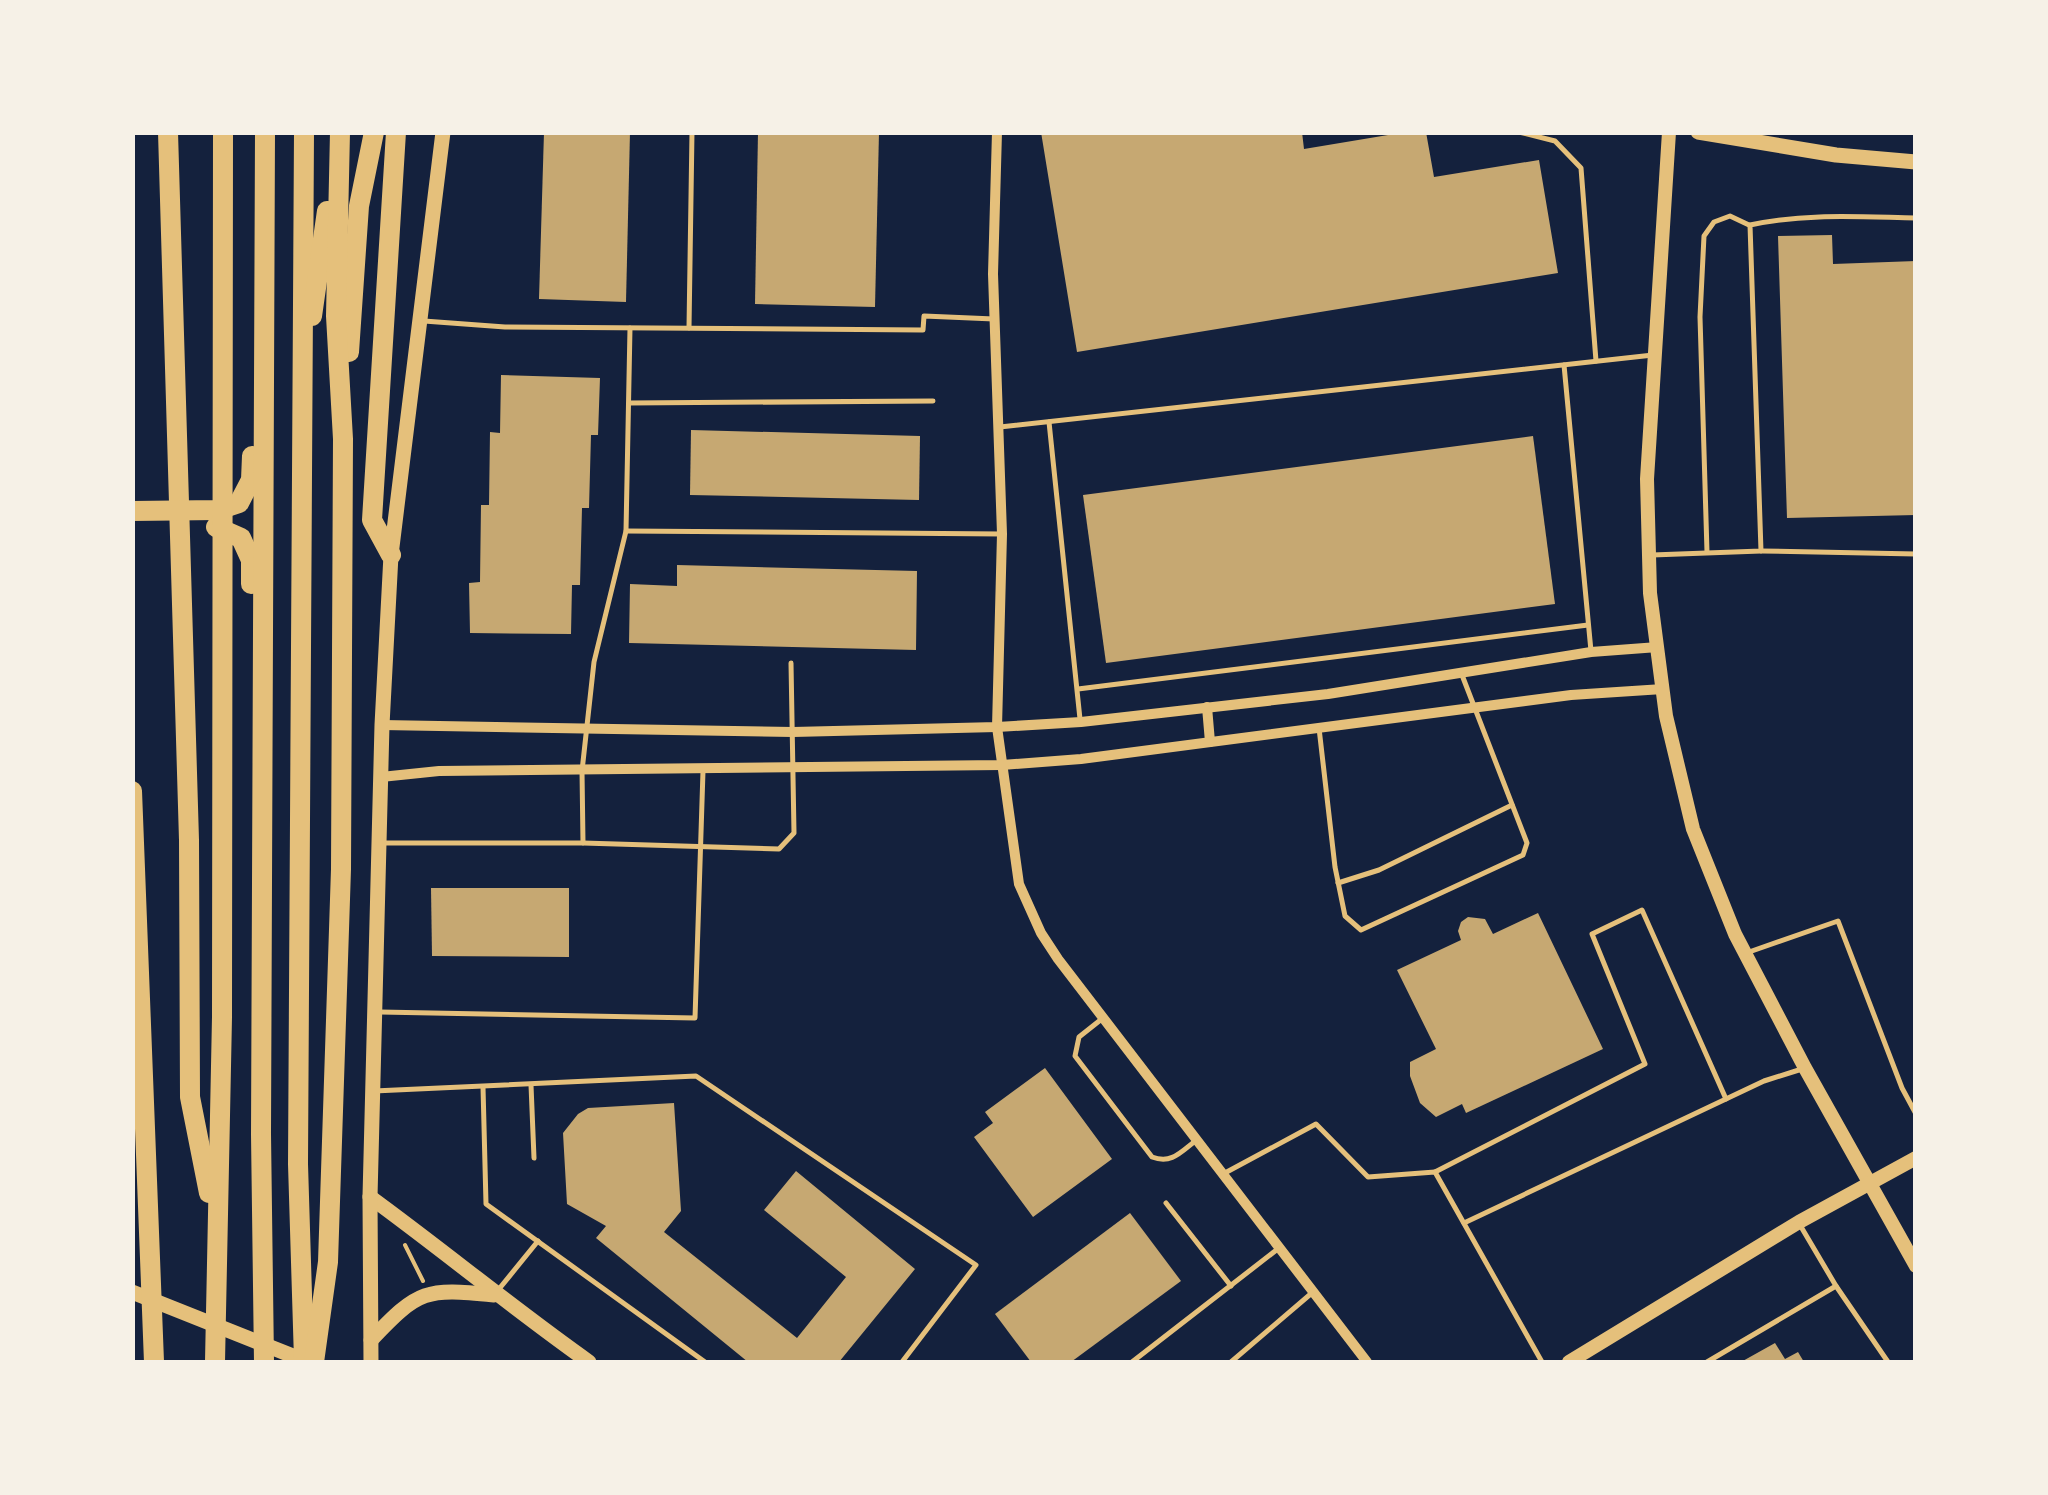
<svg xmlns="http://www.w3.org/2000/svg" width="2048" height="1495" viewBox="0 0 2048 1495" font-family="Commissioner,sans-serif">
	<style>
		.building { fill: #c6a872 }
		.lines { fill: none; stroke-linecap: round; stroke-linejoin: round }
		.path { stroke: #e5c07b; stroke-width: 4 }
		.service { stroke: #e5c07b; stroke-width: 5 }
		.minor { stroke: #e5c07b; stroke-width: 10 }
		.tertiary { stroke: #e5c07b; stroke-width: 14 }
		.secondary { stroke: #e5c07b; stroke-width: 15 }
		.motorway { stroke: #e5c07b; stroke-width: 20 }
	</style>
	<rect width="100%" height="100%" fill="#14213d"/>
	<g class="building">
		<path d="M544,132H630L626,302L539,299Z"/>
		<path d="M758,132H879L875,307L755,304Z"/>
		<path d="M1041,132H1302L1304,149L1406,132H1426L1434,177L1539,160L1558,273L1077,352Z"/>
		<path d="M1832,235L1833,264L1916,261V515L1787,518L1778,236Z"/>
		<path d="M501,375L600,378L598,435H591L589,508H582L580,585H572L571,634L470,633L469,583L480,582L481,505H489L490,432L500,433Z"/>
		<path d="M691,430L920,436L919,500L690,495Z"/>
		<path d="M1533,436L1555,604L1106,663L1083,495Z"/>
		<path d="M677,565L917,571L916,650L629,643L630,584L677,586Z"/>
		<path d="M431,888H569V957L432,956Z"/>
		<path d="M1538,913L1603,1049L1466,1113L1462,1104L1436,1117L1420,1103L1410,1076V1062L1436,1049L1397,970L1461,940L1458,931L1461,922L1468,917L1485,919L1493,934Z"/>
		<path d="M1045,1068L1112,1159L1033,1217L974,1137L993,1123L985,1112Z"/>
		<path d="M674,1103L681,1211L664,1232L797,1338L846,1277L764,1210L796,1171L915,1269L839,1362H748L596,1238L606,1226L567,1204L563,1133L578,1114L588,1108Z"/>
		<path d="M1130,1213L1181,1281L1071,1362H1031L995,1314Z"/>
		<path d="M1775,1343L1785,1359L1798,1352L1804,1362H1741Z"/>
	</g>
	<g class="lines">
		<path class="path" d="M405,1245L423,1281"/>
		<g class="service">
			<path d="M1519,132L1555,141L1581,168L1596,361"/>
			<path d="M424,321L505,327L923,330L924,316L994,319"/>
			<path d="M689,328L692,132"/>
			<path d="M1564,365L1591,651"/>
			<path d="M629,403L933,401"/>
			<path d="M1049,422L1080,719"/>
			<path d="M1000,427L1653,355"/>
			<path d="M626,531L1002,534"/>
			<path d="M1761,551L1916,554"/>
			<path d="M1707,552L1700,317L1704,236L1714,222L1730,216L1749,225"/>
			<path d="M1652,555L1761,551L1750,225C1805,213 1860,217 1916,218"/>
			<path d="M1078,689L1588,625"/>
			<path d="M1319,728L1335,867L1345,916L1361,930L1523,855L1527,843L1462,675"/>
			<path d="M384,843H583L779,849L794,833L791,663"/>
			<path d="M583,843L582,771L594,662L626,531L630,328"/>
			<path d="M1338,883L1379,870L1512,805"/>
			<path d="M1749,952L1838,921L1902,1088L1916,1114"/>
			<path d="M380,1012L695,1018L703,771"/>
			<path d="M1103,1018L1079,1037L1075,1056L1152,1157C1171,1164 1180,1153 1194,1142"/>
			<path d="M531,1085L534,1158"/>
			<path d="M483,1087L486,1204L705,1362"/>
			<path d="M374,1091L696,1076L976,1265L902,1362"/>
			<path d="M1435,1172L1645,1064L1592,934L1642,910L1726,1099"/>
			<path d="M1223,1174L1316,1124L1368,1177L1435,1172L1542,1362"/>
			<path d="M1166,1203L1231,1286"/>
			<path d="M1464,1223L1764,1081L1802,1069"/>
			<path d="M1800,1225L1836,1286"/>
			<path d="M499,1289L538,1241"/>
			<path d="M1132,1362L1279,1248"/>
			<path d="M1231,1362L1313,1292"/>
			<path d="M1707,1362L1836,1286L1888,1362"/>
		</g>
		<g class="minor">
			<path d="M997,132L993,274L1002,534L997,727L1019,884L1041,933L1058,959L1367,1362"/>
			<path d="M1207,707L1210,742"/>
			<path d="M382,725L793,732L997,727L1081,722L1328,694L1591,652L1658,647"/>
			<path d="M381,777L439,771L1002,765L1081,759L1571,695L1663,689"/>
		</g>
		<g class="tertiary">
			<path d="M1669,132L1647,479L1650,593L1666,716L1693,829L1735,934L1805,1068L1916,1266"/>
			<path d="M1569,1362L1799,1222L1916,1158"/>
		</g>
		<g class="secondary">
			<path d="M1698,132L1836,155L1916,162"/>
			<path d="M370,1197C444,1251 514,1309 589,1362"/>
			<path d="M132,1292L308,1362"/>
			<path d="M371,1340C419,1289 426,1288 494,1295"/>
			<path d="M371,1362L370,1197L382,725L391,555L443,132"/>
		</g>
		<g class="motorway">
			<path d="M168,132L189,840L190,1097L209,1193"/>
			<path d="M304,132L298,1164L304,1360"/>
			<path d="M312,316L327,211"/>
			<path d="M349,352L359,206L374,132"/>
			<path d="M132,511L218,510L239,503L251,480L252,456"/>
			<path d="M216,527L241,538L251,560V584"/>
			<path d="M391,555L372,520L396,132"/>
			<path d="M132,791L154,1362"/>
			<path d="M215,1362L222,1017L223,132"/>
			<path d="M264,1362L261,1134L265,132"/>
			<path d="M314,1362L328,1262L341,869L343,439L336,316L340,132"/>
		</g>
	</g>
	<rect width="2048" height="1495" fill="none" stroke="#f6f1e7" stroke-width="270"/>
</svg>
